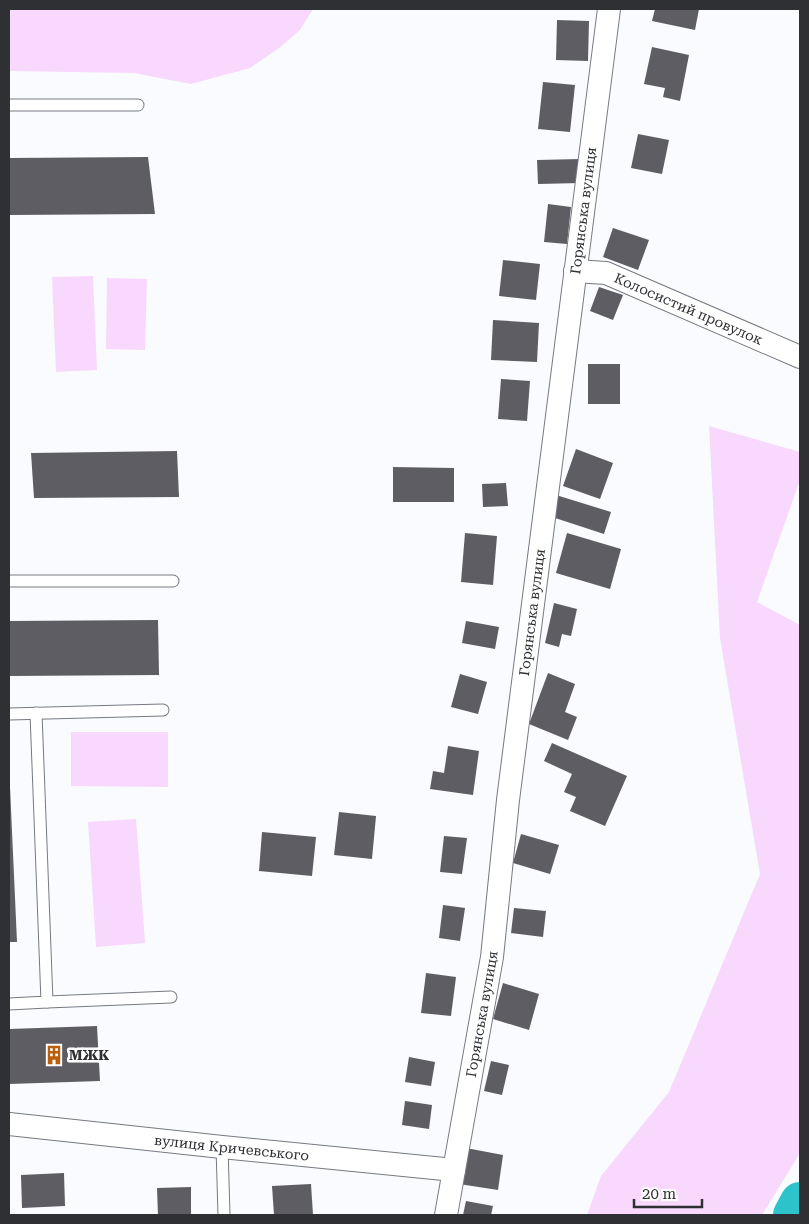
<svg xmlns="http://www.w3.org/2000/svg" width="809" height="1224" viewBox="0 0 809 1224" font-family="'Roboto Serif',serif">
	<style>
		.green { fill: #f8d8fd }
		.lines { fill: none; stroke-linecap: round; stroke-linejoin: round }
		.river { stroke: #2dc3ca; stroke-width: 40 }
		.building { fill: #5e5d64 }
		.service-casing { stroke: #767a81; stroke-width: 13 }
		.minor-casing { stroke: #767a81; stroke-width: 24 }
		.service { stroke: #fff; stroke-width: 11 }
		.minor { stroke: #fff; stroke-width: 22 }
		.labels { text-anchor: middle; stroke-width: 5; stroke-linejoin: round; paint-order: stroke }
		.street-label { font-size: 14px; fill: #2e3033; stroke: #fff }
		.poi-label { font-size: 14px; font-weight: bold; fill: #2e3033; stroke: #fff; text-anchor: start }
	</style>
	<rect width="100%" height="100%" fill="#f9fbfe"/>
	<g class="green">
		<path d="M9,9H313L300,30L279,48L250,68L191,84L134,73L9,71Z"/>
		<path d="M93,276L97,370L56,372L52,277Z"/>
		<path d="M107,278L147,279L145,350L106,349Z"/>
		<path d="M709,426L800,452V480L757,602L800,625V1153L762,1215H587L601,1176L669,1092L760,874L720,638Z"/>
		<path d="M71,732H168V787L71,786Z"/>
		<path d="M136,819L145,943L96,947L88,822Z"/>
	</g>
	<g class="lines">
		<path class="river" d="M793,1215L800,1202"/>
	</g>
	<g class="building">
		<path d="M655,9H699L695,30L652,21Z"/>
		<path d="M557,20L589,21L588,61L556,60Z"/>
		<path d="M652,47L689,55L680,101L663,97L665,88L644,84Z"/>
		<path d="M543,82L575,85L570,132L538,129Z"/>
		<path d="M638,134L669,140L662,174L631,168Z"/>
		<path d="M148,157L155,214L9,215V158Z"/>
		<path d="M580,159L581,183L538,184L537,160Z"/>
		<path d="M548,204L571,207L567,244L544,242Z"/>
		<path d="M613,228L649,240L638,270L603,257Z"/>
		<path d="M503,260L540,264L536,300L499,296Z"/>
		<path d="M599,287L623,295L613,320L590,311Z"/>
		<path d="M493,320L539,323L537,362L491,360Z"/>
		<rect x="588" y="364" width="32" height="40"/>
		<path d="M501,379L530,381L527,421L498,419Z"/>
		<path d="M576,449L613,463L600,499L563,486Z"/>
		<path d="M177,451L179,497L34,498L31,453Z"/>
		<path d="M393,467L454,468V502H393Z"/>
		<path d="M506,483L508,506L483,507L482,484Z"/>
		<path d="M556,495L611,512L604,534L549,516Z"/>
		<path d="M465,533L497,536L493,585L461,582Z"/>
		<path d="M567,533L621,549L610,589L556,573Z"/>
		<path d="M554,603L577,609L571,636L562,634L559,647L545,643Z"/>
		<path d="M158,620L159,675L9,676V621Z"/>
		<path d="M466,621L499,627L495,649L462,643Z"/>
		<path d="M548,673L575,684L565,712L577,717L568,740L529,724Z"/>
		<path d="M460,674L487,682L478,714L451,707Z"/>
		<path d="M552,743L627,776L605,826L570,811L576,797L564,792L572,774L544,761Z"/>
		<path d="M448,746L479,751L473,795L430,789L433,771L444,773Z"/>
		<path d="M9,787H10L17,942H9Z"/>
		<path d="M339,812L376,816L372,859L334,855Z"/>
		<path d="M262,832L316,837L312,876L259,871Z"/>
		<path d="M521,834L559,845L550,874L513,863Z"/>
		<path d="M444,836L467,838L462,874L440,872Z"/>
		<path d="M443,905L465,908L460,941L439,938Z"/>
		<path d="M514,908L546,911L543,937L511,933Z"/>
		<path d="M426,973L456,977L451,1016L421,1013Z"/>
		<path d="M503,983L539,994L529,1030L493,1019Z"/>
		<path d="M97,1026L100,1081L9,1084V1029Z"/>
		<path d="M409,1057L435,1062L431,1086L405,1082Z"/>
		<path d="M491,1061L509,1065L502,1095L484,1091Z"/>
		<path d="M405,1101L432,1105L429,1129L402,1125Z"/>
		<path d="M466,1148L503,1155L498,1190L459,1184Z"/>
		<path d="M64,1173L65,1206L22,1208L21,1175Z"/>
		<path d="M311,1184L313,1215H274L272,1186Z"/>
		<path d="M191,1187V1215H158L157,1188Z"/>
		<path d="M466,1201L493,1206L491,1215H463Z"/>
	</g>
	<g class="lines">
		<defs>
			<g id="service">
				<path d="M9,105H138"/>
				<path d="M9,581H173"/>
				<path d="M9,714L163,710"/>
				<path d="M47,1002L171,997"/>
				<path d="M9,1004L47,1002L36,713"/>
				<path d="M222,1147L224,1215"/>
			</g>
			<g id="minor">
				<path id="s1" d="M575,271L606,273L800,357"/>
				<path id="s2" d="M9,1124L222,1147L454,1170"/>
				<path id="s3" d="M446,1215L492,957L508,800L609,9"/>
			</g>
		</defs>
		<use href="#service" class="service-casing"/>
		<use href="#minor" class="minor-casing"/>
		<use href="#service" class="service"/>
		<use href="#minor" class="minor"/>
	</g>
	<defs>
		<symbol id="building-bare" viewBox="-9 -9 18 18"><path d="M-4-6H4V6H1V3H-1V6H-4ZM-2.5-4.3h1.7v1.8h-1.7ZM.8-4.3h1.7v1.8H.8ZM-2.5-1h1.7V.8h-1.7ZM.8-1h1.7V.8H.8Z" fill="#bb5e0c" stroke="#fff" stroke-width="2.5" paint-order="stroke"/></symbol>
	</defs>
	<g fill-rule="evenodd">
		<use href="#building-bare" x="40" y="1041" width="28" height="28"/>
	</g>
	<g class="labels">
		<g class="street-label">
			<text dy="5" stroke="none"><textPath href="#s3" startOffset="1014">Горянська вулиця</textPath></text>
			<text dy="5" stroke="none"><textPath href="#s1" startOffset="121">Колосистий провулок</textPath></text>
			<text dy="5" stroke="none"><textPath href="#s3" startOffset="609">Горянська вулиця</textPath></text>
			<text dy="5" stroke="none"><textPath href="#s3" startOffset="204">Горянська вулиця</textPath></text>
			<text dy="5" stroke="none"><textPath href="#s2" startOffset="224">вулиця Кричевського</textPath></text>
		</g>
		<g class="poi-label">
			<text x="69" y="1060">МЖК</text>
		</g>
	</g>
	<rect width="809" height="1224" fill="none" stroke="#2e3033" stroke-width="20"/>
	<path d="M634 1199v8h68v-8" fill="none" stroke="#2e3033" stroke-width="2.5"/>
	<text x="642" y="1199" font-size="15" fill="#2e3033" stroke="#ffffff" stroke-width="4" paint-order="stroke">20 m</text>
</svg>
